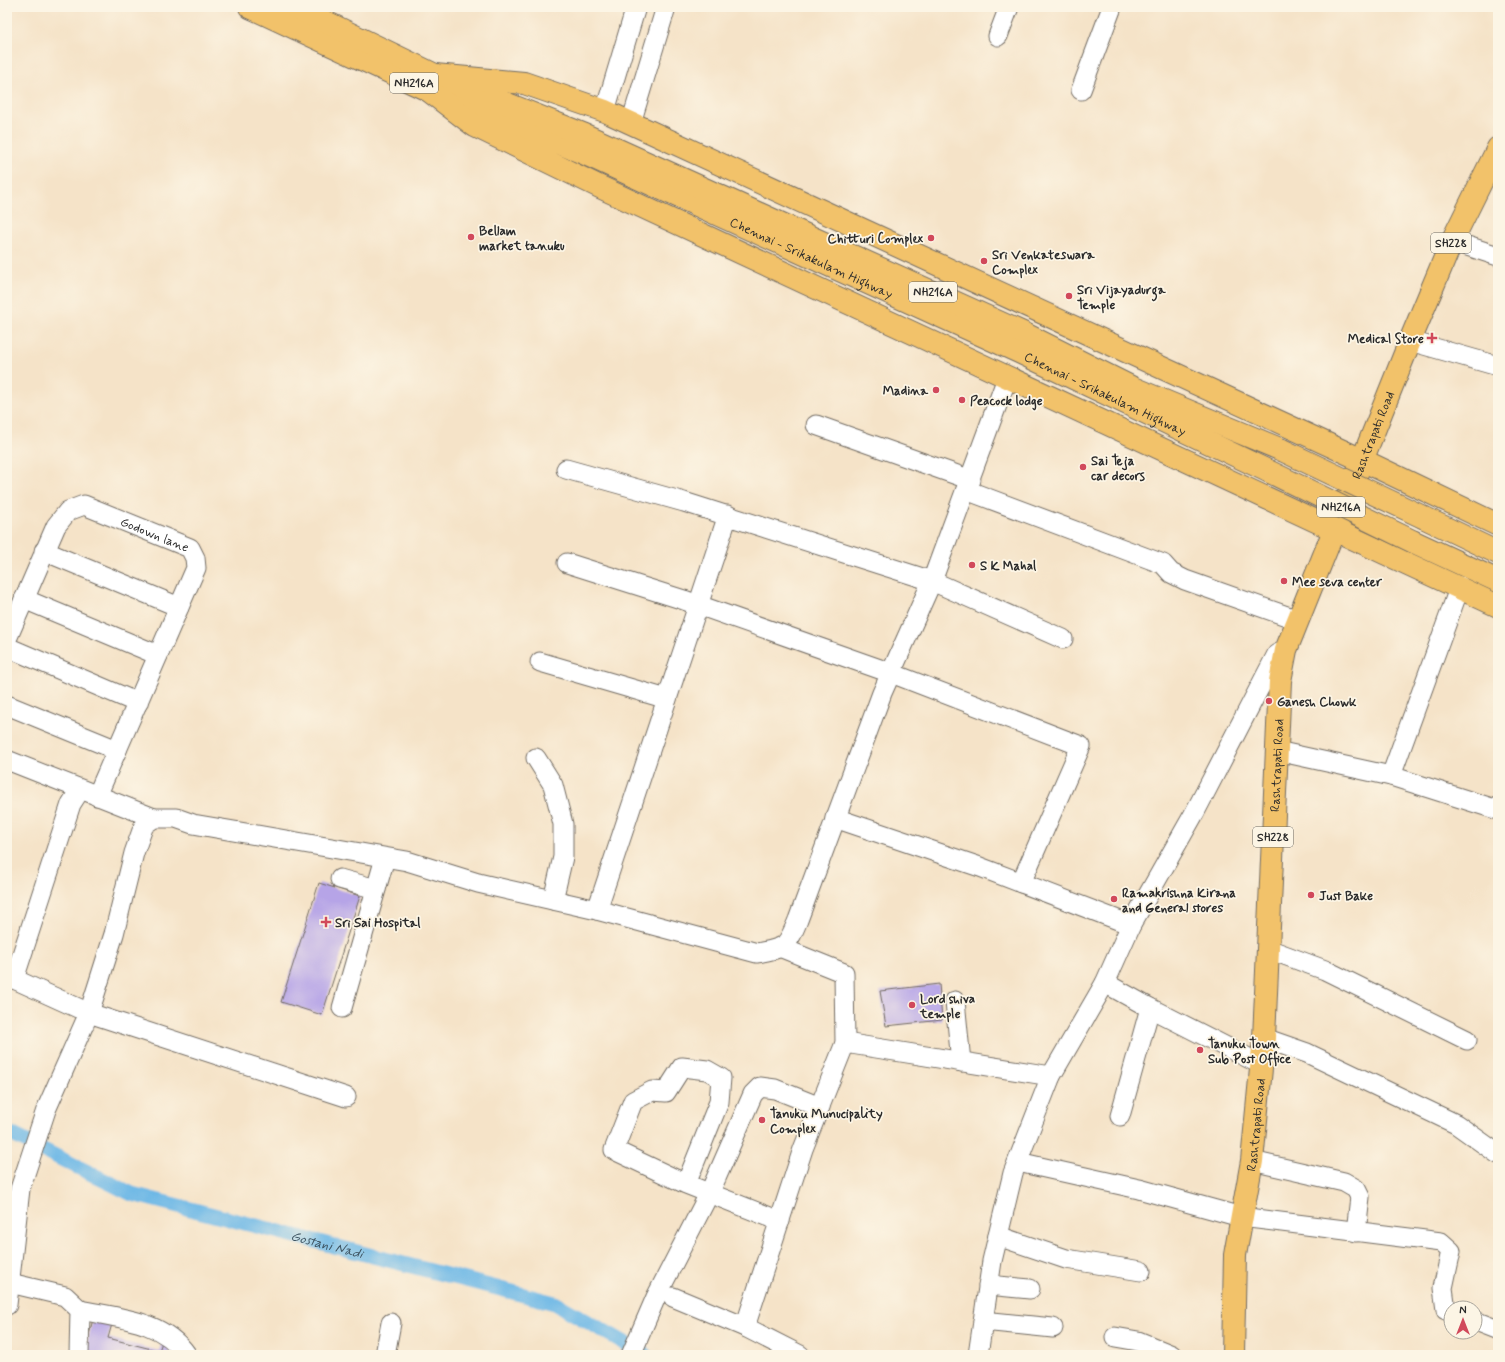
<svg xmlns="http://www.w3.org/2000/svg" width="1505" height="1362" viewBox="0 0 1505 1362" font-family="Mynerve,sans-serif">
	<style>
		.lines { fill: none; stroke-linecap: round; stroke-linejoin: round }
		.canal { stroke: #6db8e6; stroke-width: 15 }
		.building { fill: #b6a4e7 }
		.minor-casing { stroke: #726b62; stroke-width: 21 }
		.major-casing { stroke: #726b62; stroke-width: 24 }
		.highway-casing { stroke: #726b62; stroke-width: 24 }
		.minor { stroke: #fff; stroke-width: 19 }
		.major { stroke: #f2c26a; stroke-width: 22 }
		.highway { stroke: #f2c26a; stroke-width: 22 }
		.highway-bridge-casing { stroke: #726b62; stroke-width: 24; stroke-linecap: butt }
		.highway-bridge { stroke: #f2c26a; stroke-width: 22 }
		.poi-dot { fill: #d1495b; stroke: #fcf5e5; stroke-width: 1.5 }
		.labels { text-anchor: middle; stroke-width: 3.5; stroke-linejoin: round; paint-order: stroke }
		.shield { fill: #fcf5e5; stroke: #6a6863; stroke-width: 1 }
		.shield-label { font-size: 12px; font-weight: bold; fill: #2b2b2b }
		.poi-label { font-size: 13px; font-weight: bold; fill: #2b2b2b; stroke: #fcf5e5; text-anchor: start }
		.street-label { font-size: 13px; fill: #2b2b2b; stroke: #fcf5e5 }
		.water-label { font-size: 14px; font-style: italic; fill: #3f5563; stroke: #fcf5e5 }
	</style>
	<rect width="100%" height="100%" fill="#fcf5e5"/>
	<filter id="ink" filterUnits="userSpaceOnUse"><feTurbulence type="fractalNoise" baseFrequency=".025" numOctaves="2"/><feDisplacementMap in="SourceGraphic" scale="8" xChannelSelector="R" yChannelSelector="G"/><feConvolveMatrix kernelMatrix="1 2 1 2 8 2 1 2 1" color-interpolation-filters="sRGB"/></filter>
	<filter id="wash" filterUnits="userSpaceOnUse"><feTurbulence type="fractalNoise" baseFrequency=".012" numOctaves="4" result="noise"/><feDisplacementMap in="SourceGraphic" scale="16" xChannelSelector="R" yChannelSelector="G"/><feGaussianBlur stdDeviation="0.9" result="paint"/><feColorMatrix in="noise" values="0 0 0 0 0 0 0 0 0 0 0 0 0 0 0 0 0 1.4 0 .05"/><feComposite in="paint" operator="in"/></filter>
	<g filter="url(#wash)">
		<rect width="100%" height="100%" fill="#f5e3c8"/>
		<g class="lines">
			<path class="canal" id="s1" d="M7,1132L132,1194L555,1303L646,1355"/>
		</g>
		<g id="blocks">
			<g class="building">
				<path d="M319,883L360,896L322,1015L281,1002Z"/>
				<path d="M939,984L942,1020L886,1026L880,991Z"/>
				<path d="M93,1319L112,1324L108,1338L159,1351L162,1342L171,1345L169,1353L173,1355H84Z"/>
			</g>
		</g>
	</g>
	<g filter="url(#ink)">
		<use href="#blocks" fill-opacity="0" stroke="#726b62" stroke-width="1"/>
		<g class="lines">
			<defs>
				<g id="minor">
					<path d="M998,36L1009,7"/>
					<path d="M1081,90L1112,7"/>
					<path d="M605,111L636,7"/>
					<path d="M631,123L666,7"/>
					<path d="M1452,241L1498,256"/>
					<path d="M1410,341L1498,366"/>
					<path d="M816,425L971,480"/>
					<path d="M566,469L684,502L932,581L1063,639"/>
					<path d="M966,490L1163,564L1171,573L1185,580L1298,620"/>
					<path d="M44,551L179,607"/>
					<path d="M567,563L684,600L891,673L1081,746L1021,883"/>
					<path d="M24,599L158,655"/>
					<path id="s2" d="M7,639L56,526L68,511L84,505L190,548L195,558L196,568L97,796"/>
					<path d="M7,647L138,703"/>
					<path d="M540,662L667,699"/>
					<path d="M7,705L117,750"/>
					<path d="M1277,751L1391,776L1498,810"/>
					<path d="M536,758L553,785L563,824V857L553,900"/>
					<path d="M7,760L154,818"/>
					<path d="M1391,776L1460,586"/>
					<path d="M835,818L980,867L1131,925"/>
					<path d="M340,879L376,889"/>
					<path d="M597,910L728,515"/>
					<path d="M1268,949L1325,970L1467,1040"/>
					<path d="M7,979H14L89,1013L346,1097"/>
					<path d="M14,979L71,804L80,790"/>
					<path d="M1105,983L1150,1008L1262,1065"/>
					<path d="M955,1001L961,1062"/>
					<path d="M342,1008L385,858"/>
					<path d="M1264,1038L1307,1053L1456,1124L1498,1154"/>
					<path d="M845,1043L1051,1076"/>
					<path d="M1120,1116L1150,1008"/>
					<path d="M1252,1161L1344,1182L1356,1189L1360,1197L1356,1232"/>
					<path d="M1018,1162L1139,1189L1241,1217L1441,1242L1451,1251L1443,1288L1446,1310L1451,1312"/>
					<path d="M686,1184L719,1102L721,1078L707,1070L682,1067L666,1092L652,1091L633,1101L614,1150L686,1184L780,1221"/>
					<path d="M998,1236L1066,1259L1141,1271"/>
					<path d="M10,1283L65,1296L80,1310L79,1355"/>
					<path d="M988,1285L1030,1289"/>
					<path d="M673,1297L745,1327L800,1355"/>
					<path d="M7,1305L20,1189L46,1110L89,1013L114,934L134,853L144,825L154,818H176L193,824L407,861L478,883L597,910L757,953C786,947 786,949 798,920L882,693L932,581L1007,378"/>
					<path d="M80,1310C118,1318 163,1320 187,1355"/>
					<path d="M983,1321L1053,1328"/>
					<path d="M1475,1321L1498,1330"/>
					<path d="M745,1327L803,1149L845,1043L844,973L782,948"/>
					<path d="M1115,1337L1138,1341L1172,1355"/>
					<path d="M385,1355L391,1323"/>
					<path d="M631,1355L656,1297L710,1192L753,1094L760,1087L775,1089L820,1107"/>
					<path d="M978,1355L992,1261L1013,1173L1051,1076L1105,983L1131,925L1195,812L1277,654L1286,650"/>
				</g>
				<g id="major">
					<path id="s3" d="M1233,1355L1235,1255L1252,1161L1264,1038L1280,681L1286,650L1410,341L1452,241L1498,148"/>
				</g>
				<g id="highway">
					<path id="s4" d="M250,7L428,90L581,152L1019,352L1268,471"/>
					<path d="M295,7L435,75L585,135L1025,334L1133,388L1282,450"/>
					<path d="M435,75L524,83L605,111L1362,460L1498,525"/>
					<path d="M428,90L475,126L600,187L1498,606"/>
					<path d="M1425,518L1498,553"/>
					<path d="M1414,542L1498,581"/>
				</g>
			</defs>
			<use href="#minor" class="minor-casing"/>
			<use href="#major" class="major-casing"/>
			<use href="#highway" class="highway-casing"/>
			<use href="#minor" class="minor"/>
			<use href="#major" class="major"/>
			<use href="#highway" class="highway"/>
			<defs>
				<g id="highway-bridge">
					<path d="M1282,450L1425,518"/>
					<path d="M1268,471L1414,542"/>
				</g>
			</defs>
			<use href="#highway-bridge" class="highway-bridge-casing"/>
			<use href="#highway-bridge" class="highway-bridge"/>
		</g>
	</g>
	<g class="poi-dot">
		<circle cx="471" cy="237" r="4"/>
		<circle cx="931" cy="238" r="4"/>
		<circle cx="984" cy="261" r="4"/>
		<circle cx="1069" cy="296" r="4"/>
		<path d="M1430 332h4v4h4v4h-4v4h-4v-4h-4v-4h4z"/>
		<circle cx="936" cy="390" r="4"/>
		<circle cx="962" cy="400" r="4"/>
		<circle cx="1083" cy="467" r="4"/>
		<circle cx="972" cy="565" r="4"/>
		<circle cx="1284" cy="581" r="4"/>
		<circle cx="1269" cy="701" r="4"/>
		<circle cx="1311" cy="895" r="4"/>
		<circle cx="1114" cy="899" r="4"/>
		<path d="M324 916h4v4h4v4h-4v4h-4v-4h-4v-4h4z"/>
		<circle cx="912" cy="1005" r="4"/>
		<circle cx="1200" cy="1050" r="4"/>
		<circle cx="762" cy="1120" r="4"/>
	</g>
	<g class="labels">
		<g class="shield">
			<rect x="390" y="73" width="48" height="20" rx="3"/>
			<rect x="1431" y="233" width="40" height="20" rx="3"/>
			<rect x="909" y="282" width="48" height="20" rx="3"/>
			<rect x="1317" y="497" width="48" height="20" rx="3"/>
			<rect x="1253" y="827" width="40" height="20" rx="3"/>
		</g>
		<g class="shield-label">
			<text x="414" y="87">NH216A</text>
			<text x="1451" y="247">SH228</text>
			<text x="933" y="296">NH216A</text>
			<text x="1341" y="511">NH216A</text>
			<text x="1273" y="841">SH228</text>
		</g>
		<g class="poi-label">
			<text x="479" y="235">Bellam<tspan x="479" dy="15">market tanuku</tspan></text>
			<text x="923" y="243" text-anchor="end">Chitturi Complex</text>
			<text x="992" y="259">Sri Venkateswara<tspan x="992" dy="15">Complex</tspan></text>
			<text x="1077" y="294">Sri Vijayadurga<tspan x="1077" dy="15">Temple</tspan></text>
			<text x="1424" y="343" text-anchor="end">Medical Store</text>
			<text x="928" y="395" text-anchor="end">Madina</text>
			<text x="970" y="405">Peacock lodge</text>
			<text x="1091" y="465">Sai Teja<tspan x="1091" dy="15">car decors</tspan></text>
			<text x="980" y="570">S K Mahal</text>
			<text x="1292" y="586">Mee seva center</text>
			<text x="1277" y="706">Ganesh Chowk</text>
			<text x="1122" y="897">Ramakrishna Kirana<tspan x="1122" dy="15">and General stores</tspan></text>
			<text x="1319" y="900">Just Bake</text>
			<text x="335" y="927">Sri Sai Hospital</text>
			<text x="920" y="1003">Lord shiva<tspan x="920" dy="15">temple</tspan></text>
			<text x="1208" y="1048">Tanuku Town<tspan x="1208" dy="15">Sub Post Office</tspan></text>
			<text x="770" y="1118">Tanuku Munucipality<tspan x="770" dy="15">Complex</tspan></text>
		</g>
		<g class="street-label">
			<text dy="5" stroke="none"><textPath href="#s4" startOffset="615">Chennai - Srikakulam Highway</textPath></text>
			<text dy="5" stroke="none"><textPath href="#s4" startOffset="939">Chennai - Srikakulam Highway</textPath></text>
			<text dy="5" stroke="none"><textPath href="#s3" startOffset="940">Rashtrapati Road</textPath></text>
			<text dy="5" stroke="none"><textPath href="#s2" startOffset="236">Godown lane</textPath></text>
			<text dy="5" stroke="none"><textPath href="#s3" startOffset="592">Rashtrapati Road</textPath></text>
			<text dy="5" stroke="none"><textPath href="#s3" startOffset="232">Rashtrapati Road</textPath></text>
		</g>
		<g class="water-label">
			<text dy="5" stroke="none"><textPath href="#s1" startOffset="341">Gostani Nadi</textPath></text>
		</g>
	</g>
	<rect width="1505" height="1362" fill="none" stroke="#fcf5e5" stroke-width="24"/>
	<g transform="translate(1463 1320)"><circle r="19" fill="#fcf5e5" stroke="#a8a49b"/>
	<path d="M0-3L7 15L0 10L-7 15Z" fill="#d1495b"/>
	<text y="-6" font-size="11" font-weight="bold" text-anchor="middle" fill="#2b2b2b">N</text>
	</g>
</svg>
